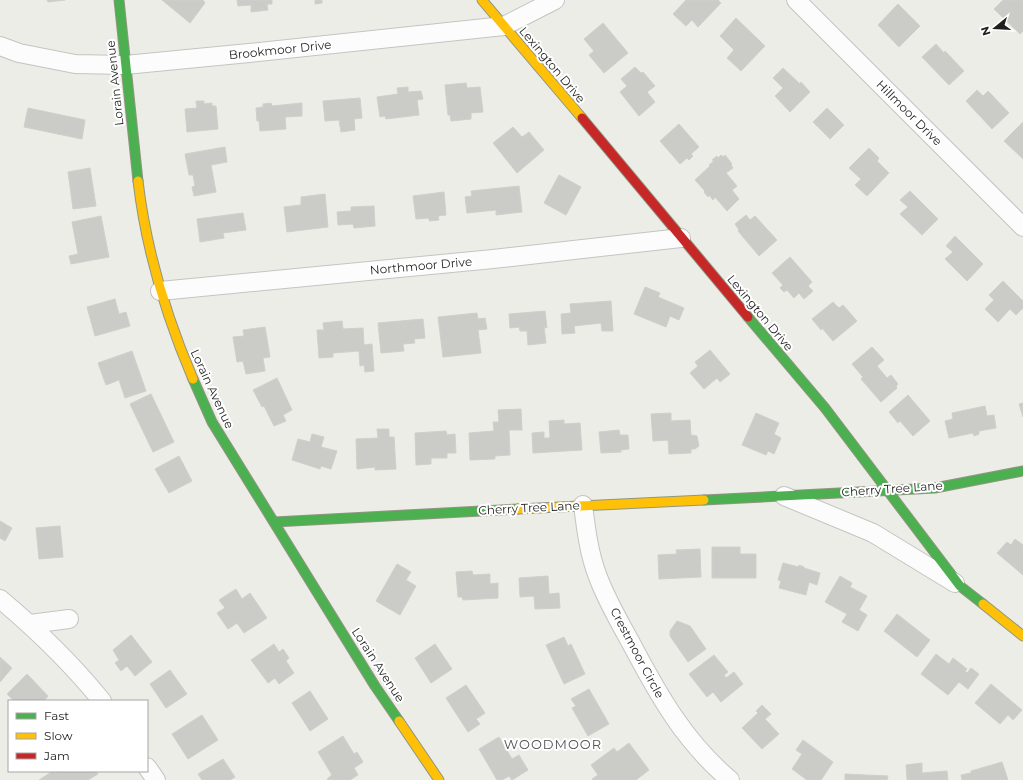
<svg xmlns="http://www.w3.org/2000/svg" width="1023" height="780" viewBox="0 0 1023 780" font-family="Montserrat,sans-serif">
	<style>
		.building { fill: #cbcbc8; stroke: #d0cfca }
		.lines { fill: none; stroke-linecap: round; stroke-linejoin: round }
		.street-casing { stroke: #c4c4c2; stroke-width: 20 }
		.fast-casing { stroke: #919682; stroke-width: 11 }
		.slow-casing { stroke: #919682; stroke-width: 11 }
		.jam-casing { stroke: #919682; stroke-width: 11 }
		.street { stroke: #fcfcfc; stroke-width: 18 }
		.fast { stroke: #4caf50; stroke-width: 9 }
		.slow { stroke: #ffc107; stroke-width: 9 }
		.jam { stroke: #c62828; stroke-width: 9 }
		.labels { text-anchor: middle; stroke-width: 4; stroke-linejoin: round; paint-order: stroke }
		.street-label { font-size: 12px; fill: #1f1f1f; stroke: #fff }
		.neighbourhood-label { font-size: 13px; letter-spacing: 1px; fill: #525252; stroke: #fff }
	</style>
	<rect width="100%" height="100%" fill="#edede8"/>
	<g class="building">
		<path d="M47,0H65L48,2Z"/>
		<path d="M162,0H203L205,3L190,23Z"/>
		<path d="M237,0H272V4H267L268,10L251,12V5L238,6Z"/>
		<path d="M315,0H322V3L315,4Z"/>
		<path d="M686,0H718L721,3L698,27L692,20L686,26L673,14Z"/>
		<path d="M1003,0H1023V31L1020,34L994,9Z"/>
		<path d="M898,4L920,26L899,47L878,25Z"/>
		<path d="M736,18L765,46L741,71L727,58L734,50L720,36Z"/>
		<path d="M603,23L628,53L604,73L589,55L594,51L584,39Z"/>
		<path d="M936,44L944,53L945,51L964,71L949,85L922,57Z"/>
		<path d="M635,67L641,73L643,72L655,86L647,92L655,102L639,116L620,92L627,86L621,79Z"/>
		<path d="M783,68L800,84L801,82L810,92L790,112L775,96L783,88L773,78Z"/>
		<path d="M466,83L467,88L480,87L483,112L471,113V119L451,121L450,115H448L445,85Z"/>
		<path d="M408,87V92L421,91L423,99L417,100L419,115L386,119L385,116L380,117L377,97L398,94L397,88Z"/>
		<path d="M977,90L983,96L988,91L1009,113L992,129L966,101Z"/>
		<path d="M360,98L362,118L354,119L355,130L341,132L339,120L325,121L323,101Z"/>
		<path d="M196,101H204V104L212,103V106H216L218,129L187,132L185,109L197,108Z"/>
		<path d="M271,103L272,106L302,103V116L285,117L286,129L260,131L259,121H257L256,108L263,107V104Z"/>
		<path d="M28,108L85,120L82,139L24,127Z"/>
		<path d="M827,108L844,125L830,139L813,122Z"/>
		<path d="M1023,122V159L1004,141Z"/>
		<path d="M679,124L699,147L691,154L693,156L689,160L687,158L680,164L660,141Z"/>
		<path d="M513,127L522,137L529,132L544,150L517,173L493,143Z"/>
		<path d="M225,147L227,162L211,165L216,192L194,196L192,187L195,186L193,175H189L185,154Z"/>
		<path d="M869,148L879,158L877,161L889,173L867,196L855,185L861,179L849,168Z"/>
		<path d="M721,155L723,157L725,155L732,164L731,165L733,168L726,173L737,186L732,190L739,199L727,211L715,197L713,200L709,195L708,197L704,192L705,191L695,180L710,166L709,165L714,161L712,160L717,156L718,158Z"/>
		<path d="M90,168L96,206L73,209L68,172Z"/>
		<path d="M559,175L581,187L566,215L544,203Z"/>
		<path d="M519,186L522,212L496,215V210L467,213L465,197L472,196L471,191Z"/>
		<path d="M910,191L938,219L922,235L900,214L908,207L900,200Z"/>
		<path d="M444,192L446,215L438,216L439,220L429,221V218L416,219L413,196Z"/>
		<path d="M325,194L328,227L287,232L284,207L301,205V197Z"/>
		<path d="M374,206L375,226L354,228L353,224L338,225L337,212L351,211V207Z"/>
		<path d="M243,213L246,230L223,233L224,238L200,242L197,219Z"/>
		<path d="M746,215L750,220L755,216L777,240L759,256L738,231L739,230L735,224Z"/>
		<path d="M101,216L109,257L71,264L69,256L78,254L72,222Z"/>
		<path d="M955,236L983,264L967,281L945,259L953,252L946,246Z"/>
		<path d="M790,257L812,282L808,286L813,291L804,299L799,293L794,298L787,290L784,292L780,288L783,285L772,273Z"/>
		<path d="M1003,281L1023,301V308L1016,315L1010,309L998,322L985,309L994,300L989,295Z"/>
		<path d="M645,287L660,293L658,297L684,308L679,320L670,316L666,327L634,314Z"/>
		<path d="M115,299L119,314L126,312L130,326L95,336L87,307Z"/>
		<path d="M611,301L613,331H602L601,323L574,326L575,333L562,334L561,314L571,313L570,304Z"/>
		<path d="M833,302L839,308L843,305L857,321L833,341L822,328L821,330L812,319Z"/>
		<path d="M545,311L547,328L544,327L546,343L528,345L527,331H520L519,327L510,328L509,314Z"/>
		<path d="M477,313L478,319L485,318L487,329L478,330L481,353L443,357L438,317Z"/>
		<path d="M423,319L425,338L414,339L415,343L403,344L404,351L381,353L378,323Z"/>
		<path d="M342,321L343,329L363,328L364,345L372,344L374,371L365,372L364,365L360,366L359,351L333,353V357L319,358L317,330H324L323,323Z"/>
		<path d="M265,327L270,357L263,358L265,371L246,374L243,361L237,362L233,337L244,336L243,330Z"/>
		<path d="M872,347L884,360L877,366L887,378L891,375L898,384L896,386L897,388L881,402L861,379L863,377L852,364Z"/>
		<path d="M710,350L730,374L720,382L717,378L704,389L690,373L698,366L695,362Z"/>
		<path d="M132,351L146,391L125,398L119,380L106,385L98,363Z"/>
		<path d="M277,378L292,410L283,415L286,421L274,426L264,406L262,407L253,390Z"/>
		<path d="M151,394L174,442L153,452L130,404Z"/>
		<path d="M908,395L930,421L913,436L900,421L898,423L889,412Z"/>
		<path d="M1023,403V417L1019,404Z"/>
		<path d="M985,406L987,416L994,415L996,428L979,431V434L974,436L973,433L949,438L945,421L953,419L952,413Z"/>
		<path d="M521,409L522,430H509L510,455L495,456V459L470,460L469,433L494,431L493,422H499L498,410Z"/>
		<path d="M671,413V421L690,420L691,435L697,436L699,446L695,449H691V453L669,454L668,440L653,441L651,414Z"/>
		<path d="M756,413L779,423L774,434L781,438L774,454L768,451L766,455L742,445Z"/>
		<path d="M564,420V424L580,423L582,450L533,453L532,433L544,432V438H550L549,421Z"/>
		<path d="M377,429H389V437H394L396,469L375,470V467L357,469L356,439L378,438Z"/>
		<path d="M619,430L620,435H628L629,449L621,450V452L601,453L599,432Z"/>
		<path d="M446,431L447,435L455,434L456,453H447V458H431V464L416,465L415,433Z"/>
		<path d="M312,434L324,437L321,447L337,451L331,469L321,466L320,469L292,460L298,439L310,442Z"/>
		<path d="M179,456L192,481L169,493L155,469Z"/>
		<path d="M0,521L12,528L5,541L0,538Z"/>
		<path d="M60,526L63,557L39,559L36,528Z"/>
		<path d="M1015,539L1023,545V575L997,553L1007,542L1011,545Z"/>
		<path d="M712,547H740V554H756V578H712Z"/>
		<path d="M700,549L701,577L659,579L658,555L677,554L676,550Z"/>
		<path d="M783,563L799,567V565L804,567V568L820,573L817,585L809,582L806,595L779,588L781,581L778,580Z"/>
		<path d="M397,564L411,572L406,580L416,586L400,615L376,601Z"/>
		<path d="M472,571L473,575L490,574V584L498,583V598L463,600L462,597H458L456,572Z"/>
		<path d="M548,576L549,594L559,593L560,608L535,609L534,596L520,597L519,578Z"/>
		<path d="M840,576L852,583L850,587L867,596L859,610L867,615L858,631L842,622L847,614L825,602Z"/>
		<path d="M236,589L242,599L250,593L267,618L244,633L237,623L228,629L217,613L225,608L219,600Z"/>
		<path d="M897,614L930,640L917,657L884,631Z"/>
		<path d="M677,621L690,626L706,649L688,662L670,636V631Z"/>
		<path d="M131,635L152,662L135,676L127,666L121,671L115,663L119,660L113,650Z"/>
		<path d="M564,637L568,646L571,644L585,674L564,684L546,645Z"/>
		<path d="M274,644L279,652L283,649L289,658L286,661L294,673L279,684L275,678L268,683L251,660Z"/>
		<path d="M435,644L452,669L431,683L415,658Z"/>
		<path d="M936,654L949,664L953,658L967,669L965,671L967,673L971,668L979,674L968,689L959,682L948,695L921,674Z"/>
		<path d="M714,655L728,672L724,675L726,678L734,672L743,684L721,702L713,692L707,697L689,674Z"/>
		<path d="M0,657L12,668L0,682Z"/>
		<path d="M170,670L187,694L166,708L150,684Z"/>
		<path d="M27,674L48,696L44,701H14L7,694Z"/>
		<path d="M991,684L1022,710L1013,720L1008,715L1000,724L975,703Z"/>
		<path d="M466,685L485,713L476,719L480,724L468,732L446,698Z"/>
		<path d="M589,689L609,724L588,736L572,708L576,706L571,699Z"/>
		<path d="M310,691L328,719L310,731L292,703Z"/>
		<path d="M762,705L771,714L765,719L779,734L762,749L742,728L758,713L756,711Z"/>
		<path d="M202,715L218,740L188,759L172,734Z"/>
		<path d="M343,736L354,754L357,752L363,762L354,768L358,775L350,780H328L327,779L332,775L318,752Z"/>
		<path d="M499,737L512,759L519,755L528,770L512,780L509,776L502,780H497L479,749Z"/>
		<path d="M803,740L833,762L821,780H807L792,769L802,754L796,750Z"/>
		<path d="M629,743L649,770L636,780H593L592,779L598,775L591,765L614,748L617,752Z"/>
		<path d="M223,759L235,777L230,780H202L198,774Z"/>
		<path d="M1002,762L1008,780H962L961,775L971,773V771Z"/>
		<path d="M922,763V773L947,771L948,780H907L906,765Z"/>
		<path d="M53,771L56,773L59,771H96L98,774L88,780H39Z"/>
		<path d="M845,774L888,776L887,780H845Z"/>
	</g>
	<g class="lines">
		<defs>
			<g id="street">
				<path d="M796,0L1023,227"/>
				<path d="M0,46L19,53L75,64L125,65L249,53L504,26L555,0"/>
				<path d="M160,291L493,259L681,238"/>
				<path d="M784,496L873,533L955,583"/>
				<path d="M583,505C586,529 589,554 598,577C607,601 620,623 632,645C659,696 685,742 730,780"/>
				<path d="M0,599C37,630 71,663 102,701"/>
				<path d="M30,624L69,619"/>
				<path d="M147,767L156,780"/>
			</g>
			<g id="fast">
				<path d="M119,0L138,181"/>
				<path d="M748,317L825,408L960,586L983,604"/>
				<path d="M193,379L212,422L375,686L399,721"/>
				<path d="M704,500L935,488L1023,471"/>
				<path d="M274,522L518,509"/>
			</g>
			<g id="slow">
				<path d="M482,0L582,118"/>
				<path d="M138,181C146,249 166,316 193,379"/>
				<path d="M518,509L704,500"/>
				<path d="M983,604L1023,636"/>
				<path d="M399,721L439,780"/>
			</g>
			<path id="jam" d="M582,118L748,317"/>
		</defs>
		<use href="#street" class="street-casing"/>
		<use href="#fast" class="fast-casing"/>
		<use href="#slow" class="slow-casing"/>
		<use href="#jam" class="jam-casing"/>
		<use href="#street" class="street"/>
		<use href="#fast" class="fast"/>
		<use href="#slow" class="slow"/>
		<use href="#jam" class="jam"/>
	</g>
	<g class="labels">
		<g class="street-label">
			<text transform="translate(280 50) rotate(-6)" y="4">Brookmoor Drive</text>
			<text transform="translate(552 65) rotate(50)" y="4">Lexington Drive</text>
			<text transform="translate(115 83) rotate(-96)" y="4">Lorain Avenue</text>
			<text transform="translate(909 113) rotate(45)" y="4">Hillmoor Drive</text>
			<text transform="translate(421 266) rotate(-5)" y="4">Northmoor Drive</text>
			<text transform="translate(760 313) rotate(50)" y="4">Lexington Drive</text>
			<text transform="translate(212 389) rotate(65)" y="4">Lorain Avenue</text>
			<text transform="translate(892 489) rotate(-4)" y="4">Cherry Tree Lane</text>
			<text transform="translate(529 508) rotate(-3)" y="4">Cherry Tree Lane</text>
			<text transform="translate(637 653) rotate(62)" y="4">Crestmoor Circle</text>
			<text transform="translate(378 665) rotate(57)" y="4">Lorain Avenue</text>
		</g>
		<g class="neighbourhood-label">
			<text x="553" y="749">WOODMOOR</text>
		</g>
	</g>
	<rect x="8" y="700" width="140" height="72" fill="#ffffff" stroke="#a5a5a5"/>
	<rect x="16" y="713" width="20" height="6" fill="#4caf50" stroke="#a5a5a5"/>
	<text x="44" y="720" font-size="12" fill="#1f1f1f">Fast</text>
	<rect x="16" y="733" width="20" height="6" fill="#ffc107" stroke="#a5a5a5"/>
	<text x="44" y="740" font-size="12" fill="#1f1f1f">Slow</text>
	<rect x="16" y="753" width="20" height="6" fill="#c62828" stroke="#a5a5a5"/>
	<text x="44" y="760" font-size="12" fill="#1f1f1f">Jam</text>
	<g transform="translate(995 28) rotate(252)" stroke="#ffffff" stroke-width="3" paint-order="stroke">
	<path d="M0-3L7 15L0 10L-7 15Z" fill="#1f1f1f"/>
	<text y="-6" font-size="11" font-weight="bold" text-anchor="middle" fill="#1f1f1f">N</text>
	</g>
</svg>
